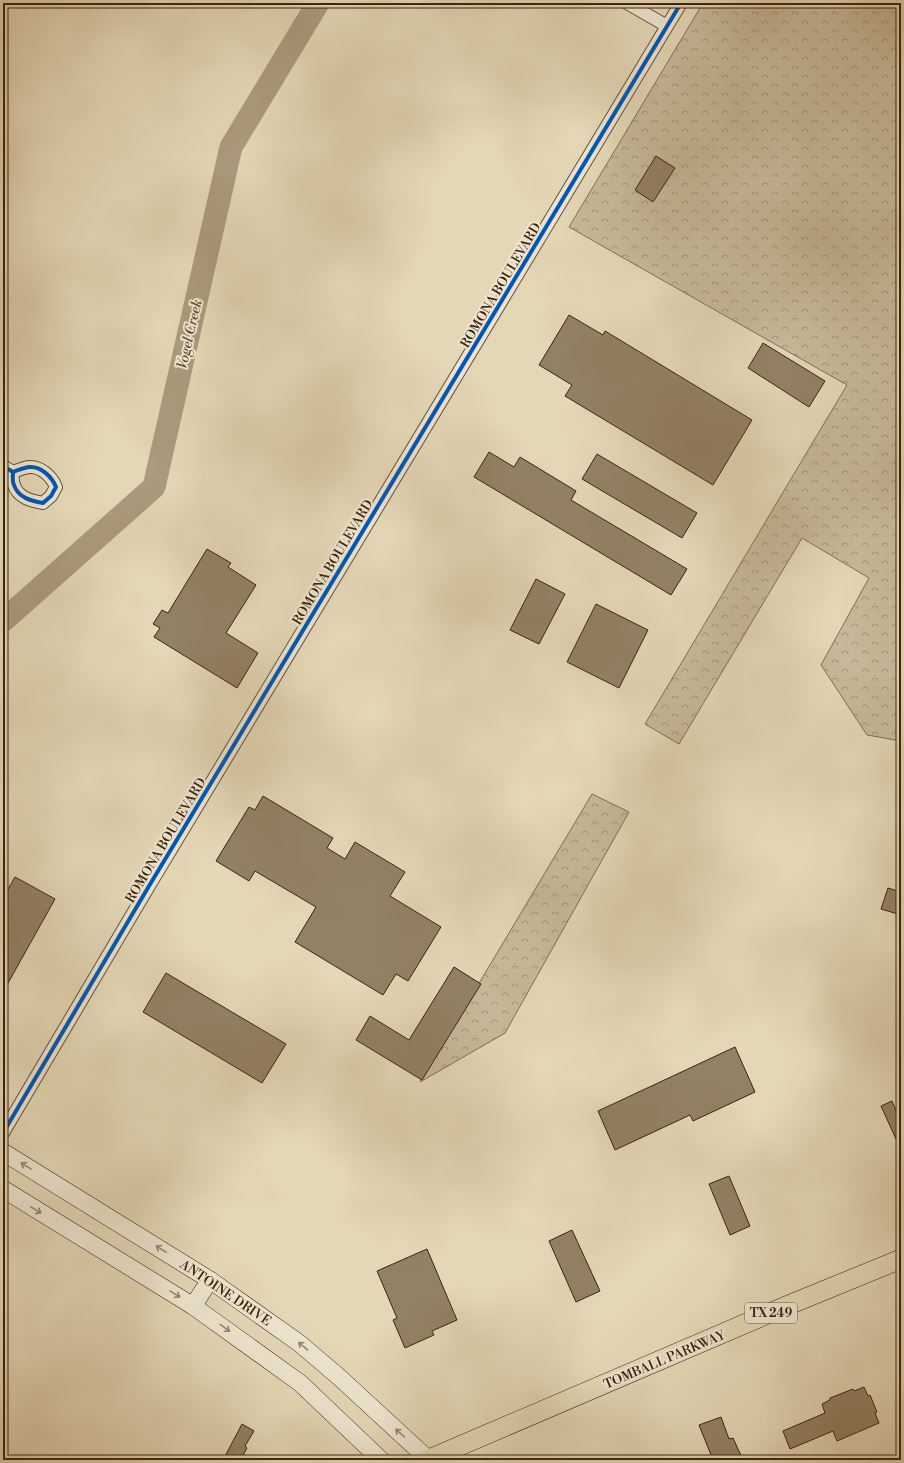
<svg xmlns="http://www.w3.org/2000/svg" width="904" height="1463" viewBox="0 0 904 1463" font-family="'Libre Bodoni',serif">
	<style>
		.forest { fill: url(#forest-crowns); stroke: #816e52 }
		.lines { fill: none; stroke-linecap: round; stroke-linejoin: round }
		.river { stroke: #ab9a7c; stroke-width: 23 }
		.building { fill: #938164; stroke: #3b240c }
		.minor-casing { stroke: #655136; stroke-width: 14 }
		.secondary-casing { stroke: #3b240c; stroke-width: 18 }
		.primary-casing { stroke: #3b240c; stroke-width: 20 }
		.minor { stroke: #ede5d0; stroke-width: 12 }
		.secondary { stroke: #ede5d0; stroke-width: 17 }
		.primary { stroke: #e4d7b6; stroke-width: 19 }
		.cycleway-casing { stroke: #ede5d0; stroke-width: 6 }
		.cycleway { stroke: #0057b8; stroke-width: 4 }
		.oneway { stroke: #94846e }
		.labels { text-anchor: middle; stroke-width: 4; stroke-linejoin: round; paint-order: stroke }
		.shield { fill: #ede5d0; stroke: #705e47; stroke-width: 1 }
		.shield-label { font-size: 12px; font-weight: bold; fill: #3b240c }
		.street-label { font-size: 13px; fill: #3b240c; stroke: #ede5d0 }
		.water-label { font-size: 14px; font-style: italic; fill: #5d472e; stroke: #ede5d0 }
	</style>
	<defs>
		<pattern id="forest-crowns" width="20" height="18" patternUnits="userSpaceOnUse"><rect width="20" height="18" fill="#c7b999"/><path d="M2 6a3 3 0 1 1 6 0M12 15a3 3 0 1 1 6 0" fill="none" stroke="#a3967b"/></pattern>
	</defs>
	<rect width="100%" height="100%" fill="#e4d7b6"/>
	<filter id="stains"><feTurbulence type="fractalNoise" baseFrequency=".005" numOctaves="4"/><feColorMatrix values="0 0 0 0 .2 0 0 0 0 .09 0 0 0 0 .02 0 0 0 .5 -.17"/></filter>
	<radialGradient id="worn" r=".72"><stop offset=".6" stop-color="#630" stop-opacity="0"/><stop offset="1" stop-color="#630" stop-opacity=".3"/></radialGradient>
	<g class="forest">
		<path d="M703,3H901V741L867,735L821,665L869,578L802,538L679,744L645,724L847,385L569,227Z"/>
		<path d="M592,794L629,812L505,1033L420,1082Z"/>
	</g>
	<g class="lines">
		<path class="river" d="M3,621L154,487L231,147L318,3"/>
	</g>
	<g class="building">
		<path d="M656,156L675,168L653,202L635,190Z"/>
		<path d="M569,315L603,335L605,331L752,420L713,485L565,396L572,385L539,365Z"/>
		<path d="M763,343L825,381L809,407L748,368Z"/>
		<path d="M489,452L514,467L520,457L576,491L571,500L687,569L671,595L474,477Z"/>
		<path d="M597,454L697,513L682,538L582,479Z"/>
		<path d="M207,549L231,563L228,567L256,585L226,633L258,653L237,688L154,637L160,628L153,624L162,610L168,613Z"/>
		<path d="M536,579L565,594L539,644L510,630Z"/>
		<path d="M596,604L648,630L619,688L567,662Z"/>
		<path d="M263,796L333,838L327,848L345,859L355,842L405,872L390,896L441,927L408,981L396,974L383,995L295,942L316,907L255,871L249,881L216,861L249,807L255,810Z"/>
		<path d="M15,877L55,899L3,992V898Z"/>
		<path d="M888,888L901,892V915L881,909Z"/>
		<path d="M454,967L481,984L422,1080L356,1040L370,1016L409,1040Z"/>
		<path d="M166,973L286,1044L262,1083L143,1012Z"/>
		<path d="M735,1047L755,1092L693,1121L690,1115L615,1150L598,1111Z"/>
		<path d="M892,1101L897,1113L901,1111V1150L881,1106Z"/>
		<path d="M729,1176L750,1226L730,1235L709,1184Z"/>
		<path d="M572,1230L600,1291L576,1302L549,1241Z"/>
		<path d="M427,1249L457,1320L432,1331L434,1335L405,1348L393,1320L397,1318L377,1271Z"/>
		<path d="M864,1387L868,1396L870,1395L877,1412L875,1413L879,1423L837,1441L833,1431L790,1449L783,1431L825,1413L822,1404L830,1400V1398L853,1389L854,1391Z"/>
		<path d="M721,1417L729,1439L733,1438L743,1460H713L699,1425Z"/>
		<path d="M242,1424L254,1431L245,1446L247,1448L242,1457L240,1456L238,1460H223Z"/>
	</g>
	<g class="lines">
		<defs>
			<g id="minor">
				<path d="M627,3L667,26"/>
				<path d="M3,466L13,472C18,470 23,468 29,467C41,466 52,477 56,487L51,496L43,503C32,501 18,498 14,485C12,481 13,476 13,472"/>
				<path d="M3,1133L149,886L681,3"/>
			</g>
			<g id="secondary">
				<path d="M3,1152L210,1280L299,1343L339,1377L429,1460"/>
				<path d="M3,1189L193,1306L300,1383L381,1460"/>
				<path d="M193,1306L210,1280"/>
			</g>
			<path id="primary" d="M427,1460L791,1304L901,1259"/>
		</defs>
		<use href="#minor" class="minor-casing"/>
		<use href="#secondary" class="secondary-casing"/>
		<use href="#primary" class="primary-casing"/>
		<use href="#minor" class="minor"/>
		<use href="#secondary" class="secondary"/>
		<use href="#primary" class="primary"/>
		<defs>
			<g id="cycleway">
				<path d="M3,466L13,472C18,470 23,468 29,467C41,466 52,477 56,487L51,496L43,503C32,501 18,498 14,485C12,481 13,476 13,472"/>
				<path d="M3,1133L149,886L681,3"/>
			</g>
		</defs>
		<use href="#cycleway" class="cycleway-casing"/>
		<use href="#cycleway" class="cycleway"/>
	</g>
	<defs><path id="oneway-shaft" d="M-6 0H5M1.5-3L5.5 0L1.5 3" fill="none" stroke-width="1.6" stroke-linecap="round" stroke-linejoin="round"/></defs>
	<g class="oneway">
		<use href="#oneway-shaft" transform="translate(26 1166) rotate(-148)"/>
		<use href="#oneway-shaft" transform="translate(36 1210) rotate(31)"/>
		<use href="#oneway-shaft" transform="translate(161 1249) rotate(-148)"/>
		<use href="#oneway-shaft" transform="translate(175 1294) rotate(31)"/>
		<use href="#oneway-shaft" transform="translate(225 1328) rotate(36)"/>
		<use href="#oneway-shaft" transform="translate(303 1346) rotate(-140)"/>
		<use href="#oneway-shaft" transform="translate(400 1433) rotate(-138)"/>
	</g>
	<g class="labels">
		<rect class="shield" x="745" y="1303" width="52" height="20" rx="3"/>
		<g class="shield-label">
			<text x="771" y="1317">TX 249</text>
		</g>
		<g class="street-label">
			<text transform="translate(500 285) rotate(-59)" y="5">ROMONA BOULEVARD</text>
			<text transform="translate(332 562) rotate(-59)" y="5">ROMONA BOULEVARD</text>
			<text transform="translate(165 840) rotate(-59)" y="5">ROMONA BOULEVARD</text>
			<text transform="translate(226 1292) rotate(34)" y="5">ANTOINE DRIVE</text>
			<text transform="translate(664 1359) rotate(-23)" y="5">TOMBALL PARKWAY</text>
		</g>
		<g class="water-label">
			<text transform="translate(189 334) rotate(-77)" y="5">Vogel Creek</text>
		</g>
	</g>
	<rect width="904" height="1463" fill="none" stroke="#e4d7b6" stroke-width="16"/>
	<rect x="4" y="4" width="896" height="1455" fill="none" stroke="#3b240c" stroke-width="2"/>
	<rect x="8" y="8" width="888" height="1447" fill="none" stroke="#3b240c"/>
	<rect width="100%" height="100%" filter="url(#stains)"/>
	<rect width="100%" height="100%" fill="url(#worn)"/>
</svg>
